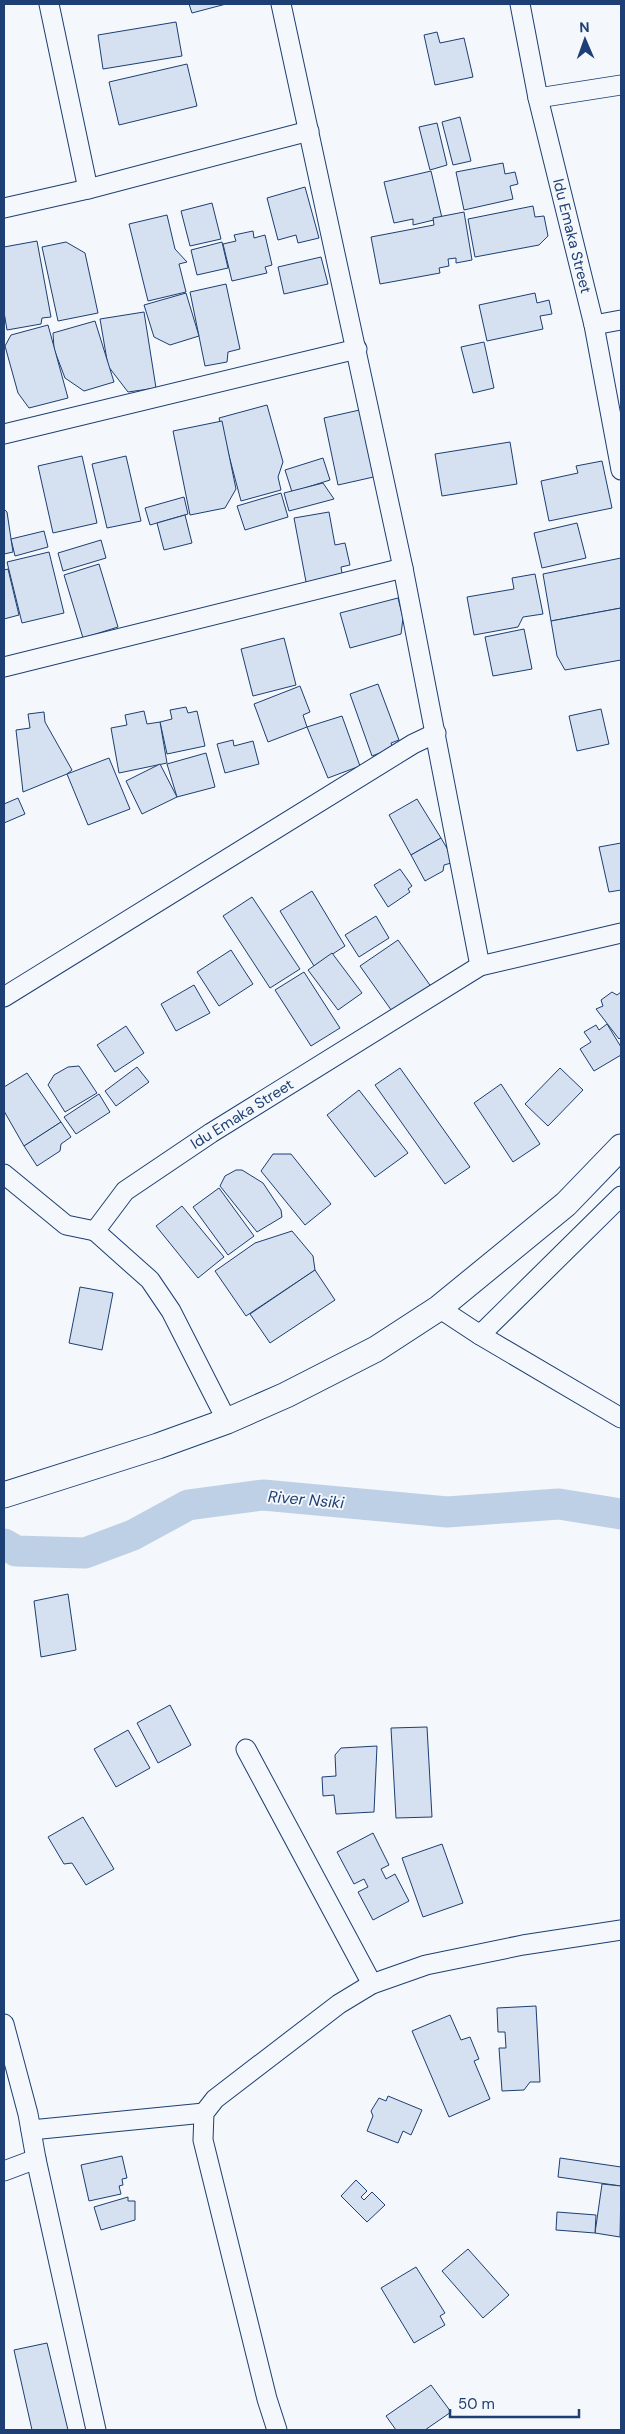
<svg xmlns="http://www.w3.org/2000/svg" width="625" height="2434" viewBox="0 0 625 2434" font-family="'DM Sans',sans-serif">
	<style>
		.lines { fill: none; stroke-linecap: round; stroke-linejoin: round }
		.river { stroke: #bed0e5; stroke-width: 31 }
		.building { fill: #d5e0f0; stroke: #1d3f73 }
		.minor-casing { stroke: #1d3f73; stroke-width: 21 }
		.major-casing { stroke: #1d3f73; stroke-width: 27 }
		.minor { stroke: #f4f7fb; stroke-width: 19 }
		.major { stroke: #f4f7fb; stroke-width: 25 }
		.labels { text-anchor: middle; stroke-width: 4; stroke-linejoin: round; paint-order: stroke }
		.street-label { font-size: 15px; fill: #1d3f73; stroke: #f4f7fb }
		.water-label { font-size: 16px; font-style: italic; fill: #1d3f73; stroke: #f4f7fb }
	</style>
	<rect width="100%" height="100%" fill="#f4f7fb"/>
	<g class="lines">
		<path class="river" d="M4,1544L16,1551L85,1553L133,1535L188,1505L263,1495L447,1512L559,1504L621,1514"/>
	</g>
	<g class="building">
		<path d="M189,4H226L192,13Z"/>
		<path d="M176,22L182,56L103,69L98,35Z"/>
		<path d="M437,32L440,43L464,38L473,77L435,85L424,35Z"/>
		<path d="M187,64L197,106L119,125L109,82Z"/>
		<path d="M460,117L471,161L453,165L442,122Z"/>
		<path d="M437,123L447,165L430,170L419,127Z"/>
		<path d="M503,163L505,174L515,172L518,184L510,186L513,199L464,210L456,172Z"/>
		<path d="M431,171L442,218L413,225V219L394,223L384,182Z"/>
		<path d="M305,187L319,238L298,243L296,235L278,240L267,198Z"/>
		<path d="M212,203L221,239L190,246L181,211Z"/>
		<path d="M533,206L535,217L544,216L548,236L539,245L475,257L468,219Z"/>
		<path d="M464,212L472,260L456,263V258L448,259L449,266L439,268L440,273L380,284L371,237L434,225L433,218Z"/>
		<path d="M167,215L175,249L187,262L179,264L186,292L148,301L129,224Z"/>
		<path d="M253,231L254,238L265,235L272,265L265,267L267,273L232,281L223,244L236,241L234,235Z"/>
		<path d="M37,241L51,317L42,318L41,324L7,330L4,312V247Z"/>
		<path d="M66,242L85,253L98,313L58,321L42,247Z"/>
		<path d="M222,242L228,268L197,275L191,250Z"/>
		<path d="M321,257L328,284L284,294L278,267Z"/>
		<path d="M226,284L240,349L228,352L227,362L205,366L190,292Z"/>
		<path d="M186,293L199,336L170,345L154,337L144,305Z"/>
		<path d="M535,293L537,303L549,300L552,314L540,316L543,329L487,341L479,305Z"/>
		<path d="M144,312L156,388L128,392L108,366L100,319Z"/>
		<path d="M95,321L114,382L84,391L65,378L54,349L53,333Z"/>
		<path d="M48,325L68,398L29,408L18,393L5,346L11,335Z"/>
		<path d="M484,342L494,388L473,393L461,347Z"/>
		<path d="M267,405L283,462L278,477L281,490L241,501L219,418Z"/>
		<path d="M364,409L378,476L338,485L324,418Z"/>
		<path d="M222,421L236,489L225,508L190,515L173,431Z"/>
		<path d="M510,442L517,484L442,496L435,454Z"/>
		<path d="M82,456L97,523L53,533L38,466Z"/>
		<path d="M126,456L141,521L107,528L92,464Z"/>
		<path d="M323,458L330,480L292,492L285,470Z"/>
		<path d="M602,461L612,508L549,521L541,481L578,473L576,466Z"/>
		<path d="M323,483L334,499L289,511L284,493Z"/>
		<path d="M281,493L288,517L245,530L237,506Z"/>
		<path d="M184,497L188,514L150,525L145,508Z"/>
		<path d="M4,509L7,512L13,552L4,554Z"/>
		<path d="M329,512L335,545L345,543L350,565L341,567L343,580L307,587L294,518Z"/>
		<path d="M185,515L192,543L164,550L157,523Z"/>
		<path d="M577,523L586,558L542,568L534,533Z"/>
		<path d="M44,531L48,547L15,556L11,539Z"/>
		<path d="M101,540L106,558L63,571L58,553Z"/>
		<path d="M49,552L64,613L22,623L7,562Z"/>
		<path d="M621,558V608L551,621L543,574Z"/>
		<path d="M99,564L118,627L83,638L64,575Z"/>
		<path d="M8,569L19,615L4,619V570Z"/>
		<path d="M535,574L543,614L523,617L518,627L474,635L467,597L514,589L512,578Z"/>
		<path d="M398,598L403,618L401,634L350,648L340,613Z"/>
		<path d="M621,608V660L565,670L557,656L551,621Z"/>
		<path d="M524,629L532,669L493,676L485,637Z"/>
		<path d="M284,638L296,685L253,696L241,649Z"/>
		<path d="M378,684L399,740L391,743L393,748L372,756L350,694Z"/>
		<path d="M300,686L310,712L303,715L307,727L268,742L254,704Z"/>
		<path d="M186,707L188,713L197,711L205,746L167,754L160,722L172,719L170,710Z"/>
		<path d="M601,709L609,744L577,751L569,716Z"/>
		<path d="M144,711L147,724L160,722L167,763L119,773L111,728L127,725L125,715Z"/>
		<path d="M44,712L45,722L72,770L67,774L23,792L16,730L30,728L28,714Z"/>
		<path d="M342,716L360,766L328,778L307,727Z"/>
		<path d="M233,740L234,746L253,741L259,764L225,773L217,744Z"/>
		<path d="M206,753L215,787L177,797L167,764Z"/>
		<path d="M109,758L130,809L88,825L67,774Z"/>
		<path d="M160,764L177,797L142,814L126,781Z"/>
		<path d="M18,798L25,814L4,823V804Z"/>
		<path d="M417,799L441,838L411,855L389,815Z"/>
		<path d="M441,838L455,862L444,865L443,871L425,881L411,855Z"/>
		<path d="M621,843V890L609,892L599,847Z"/>
		<path d="M400,869L412,886L408,889L410,892L388,907L374,885Z"/>
		<path d="M312,891L345,946L314,966L280,911Z"/>
		<path d="M252,897L300,969L270,988L223,916Z"/>
		<path d="M376,916L389,938L359,957L345,935Z"/>
		<path d="M398,940L432,988L394,1014L360,966Z"/>
		<path d="M231,950L253,984L219,1006L197,972Z"/>
		<path d="M332,953L362,993L338,1010L308,970Z"/>
		<path d="M304,972L340,1028L311,1046L275,990Z"/>
		<path d="M194,985L210,1013L176,1031L161,1004Z"/>
		<path d="M612,992L617,995L621,992V1037L619,1039L596,1009L603,1006L601,1000Z"/>
		<path d="M607,1024L621,1047V1055L594,1071L580,1049L591,1042L584,1032L596,1025L599,1030Z"/>
		<path d="M126,1026L144,1053L115,1072L97,1045Z"/>
		<path d="M79,1066L97,1093L65,1112L48,1085L54,1075L68,1067Z"/>
		<path d="M137,1067L149,1082L116,1106L105,1091Z"/>
		<path d="M400,1068L470,1167L445,1184L375,1085Z"/>
		<path d="M560,1068L583,1090L548,1126L525,1104Z"/>
		<path d="M27,1073L61,1122L24,1146L4,1111V1087Z"/>
		<path d="M501,1084L540,1144L513,1162L474,1103Z"/>
		<path d="M359,1090L408,1153L375,1177L327,1115Z"/>
		<path d="M99,1094L110,1112L76,1134L64,1117Z"/>
		<path d="M61,1122L71,1137L61,1144L60,1151L37,1166L24,1146Z"/>
		<path d="M273,1154H291L331,1204L305,1225L261,1171Z"/>
		<path d="M236,1170H242L263,1183L281,1210L282,1217L257,1232L220,1186L225,1176Z"/>
		<path d="M219,1188L254,1236L228,1255L193,1207Z"/>
		<path d="M182,1206L224,1257L198,1278L156,1226Z"/>
		<path d="M292,1231L313,1256L315,1270L246,1316L215,1271L255,1243Z"/>
		<path d="M315,1270L335,1300L270,1343L250,1314Z"/>
		<path d="M80,1287L113,1293L102,1350L69,1343Z"/>
		<path d="M68,1594L76,1650L41,1657L34,1601Z"/>
		<path d="M170,1705L191,1745L158,1763L137,1723Z"/>
		<path d="M427,1727L432,1817L396,1818L391,1728Z"/>
		<path d="M128,1730L150,1768L116,1787L94,1749Z"/>
		<path d="M377,1746L374,1812L336,1814L334,1795L323,1796L322,1777L336,1776L335,1755L341,1748Z"/>
		<path d="M83,1817L114,1869L86,1885L72,1863L64,1864L48,1837Z"/>
		<path d="M373,1833L389,1865L381,1869L386,1879L395,1874L409,1901L373,1920L358,1892L368,1887L364,1879L354,1884L337,1852Z"/>
		<path d="M442,1844L463,1903L423,1917L402,1858Z"/>
		<path d="M536,2006L540,2082H530L524,2090L502,2091L499,2048H506L505,2032H498L497,2008Z"/>
		<path d="M450,2015L461,2040L470,2037L479,2059L474,2061L490,2099L449,2117L412,2031Z"/>
		<path d="M388,2096L422,2110L411,2135L403,2131L398,2143L367,2131L373,2116L371,2111L379,2098L386,2101Z"/>
		<path d="M122,2156L127,2178L122,2179L123,2185L119,2186L121,2194L89,2201L81,2165Z"/>
		<path d="M560,2158L621,2167V2186L558,2177Z"/>
		<path d="M356,2180L367,2191L361,2197L364,2200L372,2192L385,2205L367,2222L341,2196Z"/>
		<path d="M602,2184L621,2186L620,2237L595,2233Z"/>
		<path d="M128,2197V2201H135V2220L101,2230L94,2207Z"/>
		<path d="M557,2212L596,2215L595,2233L556,2230Z"/>
		<path d="M468,2249L509,2295L483,2318L442,2271Z"/>
		<path d="M416,2267L445,2313L440,2316L445,2325L414,2343L381,2288Z"/>
		<path d="M47,2343L68,2430H32L14,2350Z"/>
		<path d="M431,2385L451,2412L425,2430H396L386,2416Z"/>
	</g>
	<g class="lines">
		<defs>
			<g id="minor">
				<path d="M49,4L88,189"/>
				<path d="M281,4L403,568L480,966"/>
				<path d="M520,4L538,98L594,325L621,470"/>
				<path d="M538,98L621,85"/>
				<path d="M4,208L88,189L309,131"/>
				<path d="M594,325L621,320"/>
				<path d="M4,434L357,349"/>
				<path d="M4,667L403,568"/>
				<path d="M4,997L413,744L436,733"/>
				<path d="M4,1174L66,1225L95,1231"/>
				<path d="M439,1308L480,1335L621,1418"/>
				<path d="M480,1335L621,1196"/>
				<path d="M227,1421L171,1311L150,1280L95,1231L125,1191L211,1133L480,966L621,933"/>
				<path d="M246,1749L372,1984"/>
				<path d="M4,2024L28,2114L36,2159L96,2430"/>
				<path d="M31,2130L204,2113"/>
				<path d="M4,2171L36,2159"/>
				<path d="M277,2430L267,2399L203,2140L204,2113L215,2099L339,2004L372,1984L426,1965L523,1945L621,1930"/>
			</g>
			<path id="major" d="M4,1495L158,1446L227,1421L286,1395L376,1349L439,1308L566,1204L621,1147"/>
		</defs>
		<use href="#minor" class="minor-casing"/>
		<use href="#major" class="major-casing"/>
		<use href="#minor" class="minor"/>
		<use href="#major" class="major"/>
	</g>
	<g class="labels">
		<g class="street-label">
			<text transform="translate(572 236) rotate(76)" y="5">Idu Emaka Street</text>
			<text transform="translate(242 1114) rotate(-32)" y="5">Idu Emaka Street</text>
		</g>
		<g class="water-label">
			<text transform="translate(306 1499) rotate(5)" y="6">River Nsiki</text>
		</g>
	</g>
	<rect width="625" height="2434" fill="none" stroke="#1d3f73" stroke-width="10"/>
	<g transform="translate(585 40) rotate(358)" stroke="#f4f7fb" stroke-width="4" paint-order="stroke">
	<path d="M0-4L9 19L0 12L-9 19Z" fill="#1d3f73"/>
	<text y="-8" font-size="14" font-weight="bold" text-anchor="middle" fill="#1d3f73">N</text>
	</g>
	<path d="M450 2409v8h129v-8" fill="none" stroke="#1d3f73" stroke-width="2.5"/>
	<text x="458" y="2409" font-size="15" fill="#1d3f73" stroke="#f4f7fb" stroke-width="4" paint-order="stroke">50 m</text>
</svg>
